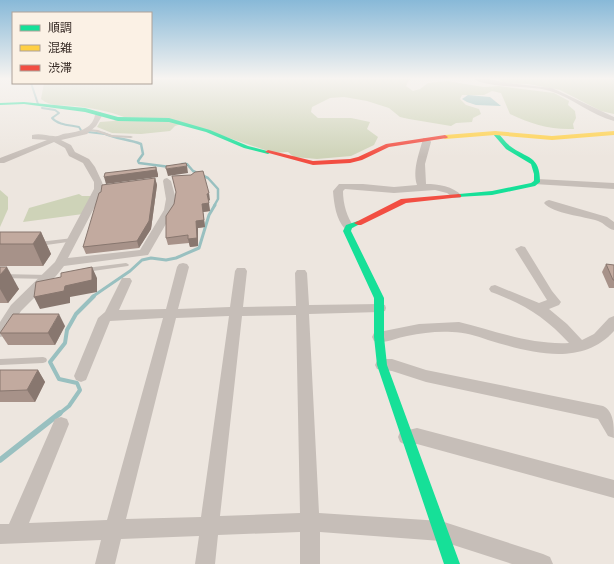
<svg xmlns="http://www.w3.org/2000/svg" width="614" height="564" viewBox="0 0 614 564" font-family="Commissioner,'Noto Sans JP',sans-serif">
	<style>
		.green { fill: #ced3b8 }
		.water { fill: #99c0c0 }
		.lines { fill: none; stroke-linecap: round; stroke-linejoin: round }
		.stream-far4 { stroke: #99c0c0; stroke-width: 2 }
		.stream-far3 { stroke: #99c0c0; stroke-width: 2.5 }
		.stream-far2 { stroke: #99c0c0; stroke-width: 3 }
		.stream-far1 { stroke: #99c0c0; stroke-width: 4 }
		.stream { stroke: #99c0c0; stroke-width: 5.5 }
		.lane { fill: #c6beb8; fill-rule: evenodd }
		.street { fill: #c6beb8; fill-rule: evenodd }
		.fast { fill: #16e098; fill-rule: evenodd }
		.slow { fill: #ffcf43; fill-rule: evenodd }
		.jam { fill: #f24e42; fill-rule: evenodd }
		.wall { fill: #a79289 }
		.shaded-wall { fill: #88776f }
		.building { fill: #c2aa9f; stroke: #88776f }
	</style>
	<rect width="100%" height="100%" fill="#ede6df"/>
	<g class="green">
		<path d="M151,78H415L409,80L406,86L413,91L420,89L428,83L447,81L484,87L499,86L554,93L569,101L568,105L575,111L576,118L573,124L574,129C550,130 531,124 510,114L501,93L492,91L484,95H462L460,99L466,105L479,109L481,114L473,118L472,122L456,123L451,126L409,119L400,117L389,108L367,101L344,97L330,98L312,107L311,112L318,118H351L370,122L367,129L378,137L374,145L351,156L317,159L294,157L288,152L274,153L184,123L175,126L170,131L141,134L112,133L97,127L100,122L113,121L124,117C109,111 91,108 75,106C63,105 50,107 41,99L44,83H151Z"/>
		<path d="M503,78H614V114L601,111L560,90L528,84L505,83L498,80Z"/>
		<path d="M0,190L8,197V209L0,227Z"/>
		<path d="M79,194L82,196H94L83,214L23,222L29,208Z"/>
	</g>
	<path class="water" d="M468,95L490,97L501,106L476,105L467,102L462,99Z"/>
	<g class="lines">
		<g class="stream-far4">
			<path d="M31,83L38,104"/>
			<path d="M42,108L55,110L59,113L52,118C58,125 70,125 79,127L82,132"/>
			<path d="M88,132L105,134"/>
		</g>
		<g class="stream-far3">
			<path d="M103,133C115,139 128,139 141,144L143,154L138,161L139,163L170,167"/>
			<path d="M182,164H187L193,171L208,178L218,189V199L214,206"/>
		</g>
		<path class="stream-far2" d="M92,297L130,271L142,260L151,258L166,260L176,258L199,248L209,215L215,205"/>
		<path class="stream-far1" d="M59,414L69,406L80,390L77,383L59,379L50,362L65,343L67,330L76,314L94,296"/>
		<path class="stream" d="M0,460L60,413"/>
		<g class="lane">
			<path d="M89,129L98,130L112,135L131,136L133,137L131,138L111,137L97,132L89,131Z"/>
			<path d="M73,238L76,240L75,241L39,246L36,244L39,242Z"/>
			<path d="M126,263L128,264L129,265L128,266L86,272L83,270L86,268Z"/>
			<path d="M0,274L49,275L52,277L49,279L0,278Z"/>
			<path d="M43,357L46,358L47,360L46,362L43,363L0,365V359Z"/>
		</g>
		<g class="street">
			<path d="M471,78H484L507,83L552,88L614,117V121C591,115 573,98 550,91C527,84 493,90 471,78Z"/>
			<path d="M100,112L103,114L96,126L87,134L61,140L71,145L75,152L89,159L95,167L102,182L104,189L68,258L140,250L164,210L166,199L163,181L164,179L167,178L171,181L176,199L174,210L148,255L64,266L56,276L21,311L5,336L0,337V322L11,305L55,262L94,189V182L83,163L69,156L65,148L54,142L4,163H0V158L47,140L32,139V135C41,133 46,136 54,136C57,137 60,135 63,134C77,132 92,130 95,115Z"/>
			<path d="M423,138H429L431,142L425,164L426,184C438,184 453,186 462,196L460,198H454L447,193L435,190L394,193L345,189L343,191C343,204 347,217 354,227L349,230L345,229C336,219 334,204 333,191L339,184H363L394,187L417,185C412,169 420,152 423,138Z"/>
			<path d="M537,179L614,183V189L534,184L533,182L534,180Z"/>
			<path d="M549,200L607,217L614,222V230C608,229 604,223 598,221C584,216 553,214 544,203L546,201Z"/>
			<path d="M521,246L525,247L552,291L561,302L559,305L549,309L567,324L582,340L594,334L609,318L614,316V331C581,368 529,352 488,340C477,336 464,332 452,332C437,331 422,333 407,336C396,338 385,344 374,341L372,337L374,333L419,324L459,322C495,331 532,345 569,343C545,317 524,304 491,292L489,289L491,286L495,285L539,303L547,300L515,249Z"/>
			<path d="M183,263L187,264L189,267L178,309L230,307L235,271L237,268H245L247,271L243,307L296,306L295,273L297,270H305L307,273L309,305L380,304L385,305L386,308L385,311L380,312L309,314L319,513L441,521L543,554L550,557L553,564H512L441,541L320,532V564H300V532L218,535L215,564H195L199,536L121,539L115,564H95L101,540L0,544V524H9L55,419L61,417L67,419L69,424L29,523L107,520L163,318L110,321L86,380L81,382L76,380L74,376L98,318L105,312L122,278H130L132,281L119,310L166,309L177,267L179,264ZM296,315L300,513L220,516L242,316ZM229,316L201,517L126,519L176,318Z"/>
			<path d="M382,359H392L426,370L603,406C614,411 614,426 614,438L608,436L598,419L426,382L392,371L377,369L375,365L377,361Z"/>
			<path d="M417,428L614,480V498L417,444L406,445L400,442L398,437L400,432Z"/>
		</g>
		<g class="fast">
			<path d="M24,102L85,108L118,117L169,118L210,130L248,146L271,152L268,154L244,148L206,132L169,122L118,121L85,112L24,104L0,105V103Z"/>
			<path d="M493,132H497C501,136 505,142 510,146C527,159 540,155 540,182L535,186L492,195L457,197V195L459,194L492,191L531,183L534,181V174L531,164L506,149L493,134Z"/>
			<path d="M358,221L362,223L352,228L351,231L384,298V337L387,365L460,564H444L377,365L374,337V298L343,231L346,225Z"/>
		</g>
		<path class="slow" d="M495,131L552,136L614,131V135L552,140L495,135L445,139L442,137L445,135Z"/>
		<g class="jam">
			<path d="M445,135L448,137L447,138L389,147L362,160L350,163L313,165L265,152L268,150L313,161L350,159L358,157L386,144Z"/>
			<path d="M459,194L461,195V197L406,203L361,225H358L354,223L401,199Z"/>
		</g>
	</g>
	<g class="wall">
		<path d="M155,178L157,185L151,229L139,248L86,254L83,247Z"/>
		<path d="M210,200L208,201L210,211L203,212L205,227L198,228V246L190,247L189,243L168,245L166,238L174,204Z"/>
		<path d="M0,232H41L51,254L43,266H0Z"/>
		<path d="M606,264L614,265V288H609L602,272Z"/>
		<path d="M0,267L19,289L8,303H0Z"/>
		<path d="M65,326L55,345H8L0,333Z"/>
		<path d="M0,370H38L45,382L35,402H0Z"/>
	</g>
	<g class="shaded-wall">
		<path d="M187,166L188,173L168,176L166,169Z"/>
		<path d="M156,167L158,174V177L106,184L104,177Z"/>
		<path d="M155,178L157,185L151,229L139,248L137,241Z"/>
		<path d="M209,193L210,200L208,201L207,194Z"/>
		<path d="M209,203L210,211L203,212L205,227L198,228V246L190,247L188,239L196,221L202,204Z"/>
		<path d="M41,232L51,254L43,266L33,244Z"/>
		<path d="M7,267L19,289L8,303L0,289V275Z"/>
		<path d="M92,267L97,278V292L70,297V303L40,309L34,297L65,286Z"/>
		<path d="M59,314L65,326L55,345L48,333Z"/>
		<path d="M38,370L45,382L35,402L27,390Z"/>
	</g>
	<g class="building">
		<path d="M186,163L187,166L166,169V166Z"/>
		<path d="M156,167V170L104,177L105,173Z"/>
		<path d="M203,171L209,193L207,194L209,203L202,204L204,220L196,221L197,238L188,239V235L166,238V216L174,204L176,192L172,176L191,175L195,172Z"/>
		<path d="M155,178L149,221L137,241L83,247L99,193L101,192L102,185Z"/>
		<path d="M0,232H41L33,244H0Z"/>
		<path d="M606,264L614,265V280H613Z"/>
		<path d="M0,267H7L0,275Z"/>
		<path d="M92,267V280L65,286L64,291L34,297L36,282L61,277V273Z"/>
		<path d="M13,314H59L48,333H0Z"/>
		<path d="M0,370H38L27,390L0,391Z"/>
	</g>
	<linearGradient id="sky" x2="0" y2="1"><stop stop-color="#88b9d8"/><stop offset="0.5" stop-color="#f7f4f1"/><stop offset="1" stop-color="#f7f4f1" stop-opacity="0"/></linearGradient>
	<rect width="614" height="157" fill="url(#sky)"/>
	<rect x="12" y="12" width="140" height="72" fill="#fbf1e5" stroke="#ada299"/>
	<rect x="20" y="25" width="20" height="6" fill="#16e098" stroke="#ada299"/>
	<text x="48" y="32" font-size="12" fill="#372b26">順調</text>
	<rect x="20" y="45" width="20" height="6" fill="#ffcf43" stroke="#ada299"/>
	<text x="48" y="52" font-size="12" fill="#372b26">混雑</text>
	<rect x="20" y="65" width="20" height="6" fill="#f24e42" stroke="#ada299"/>
	<text x="48" y="72" font-size="12" fill="#372b26">渋滞</text>
</svg>
